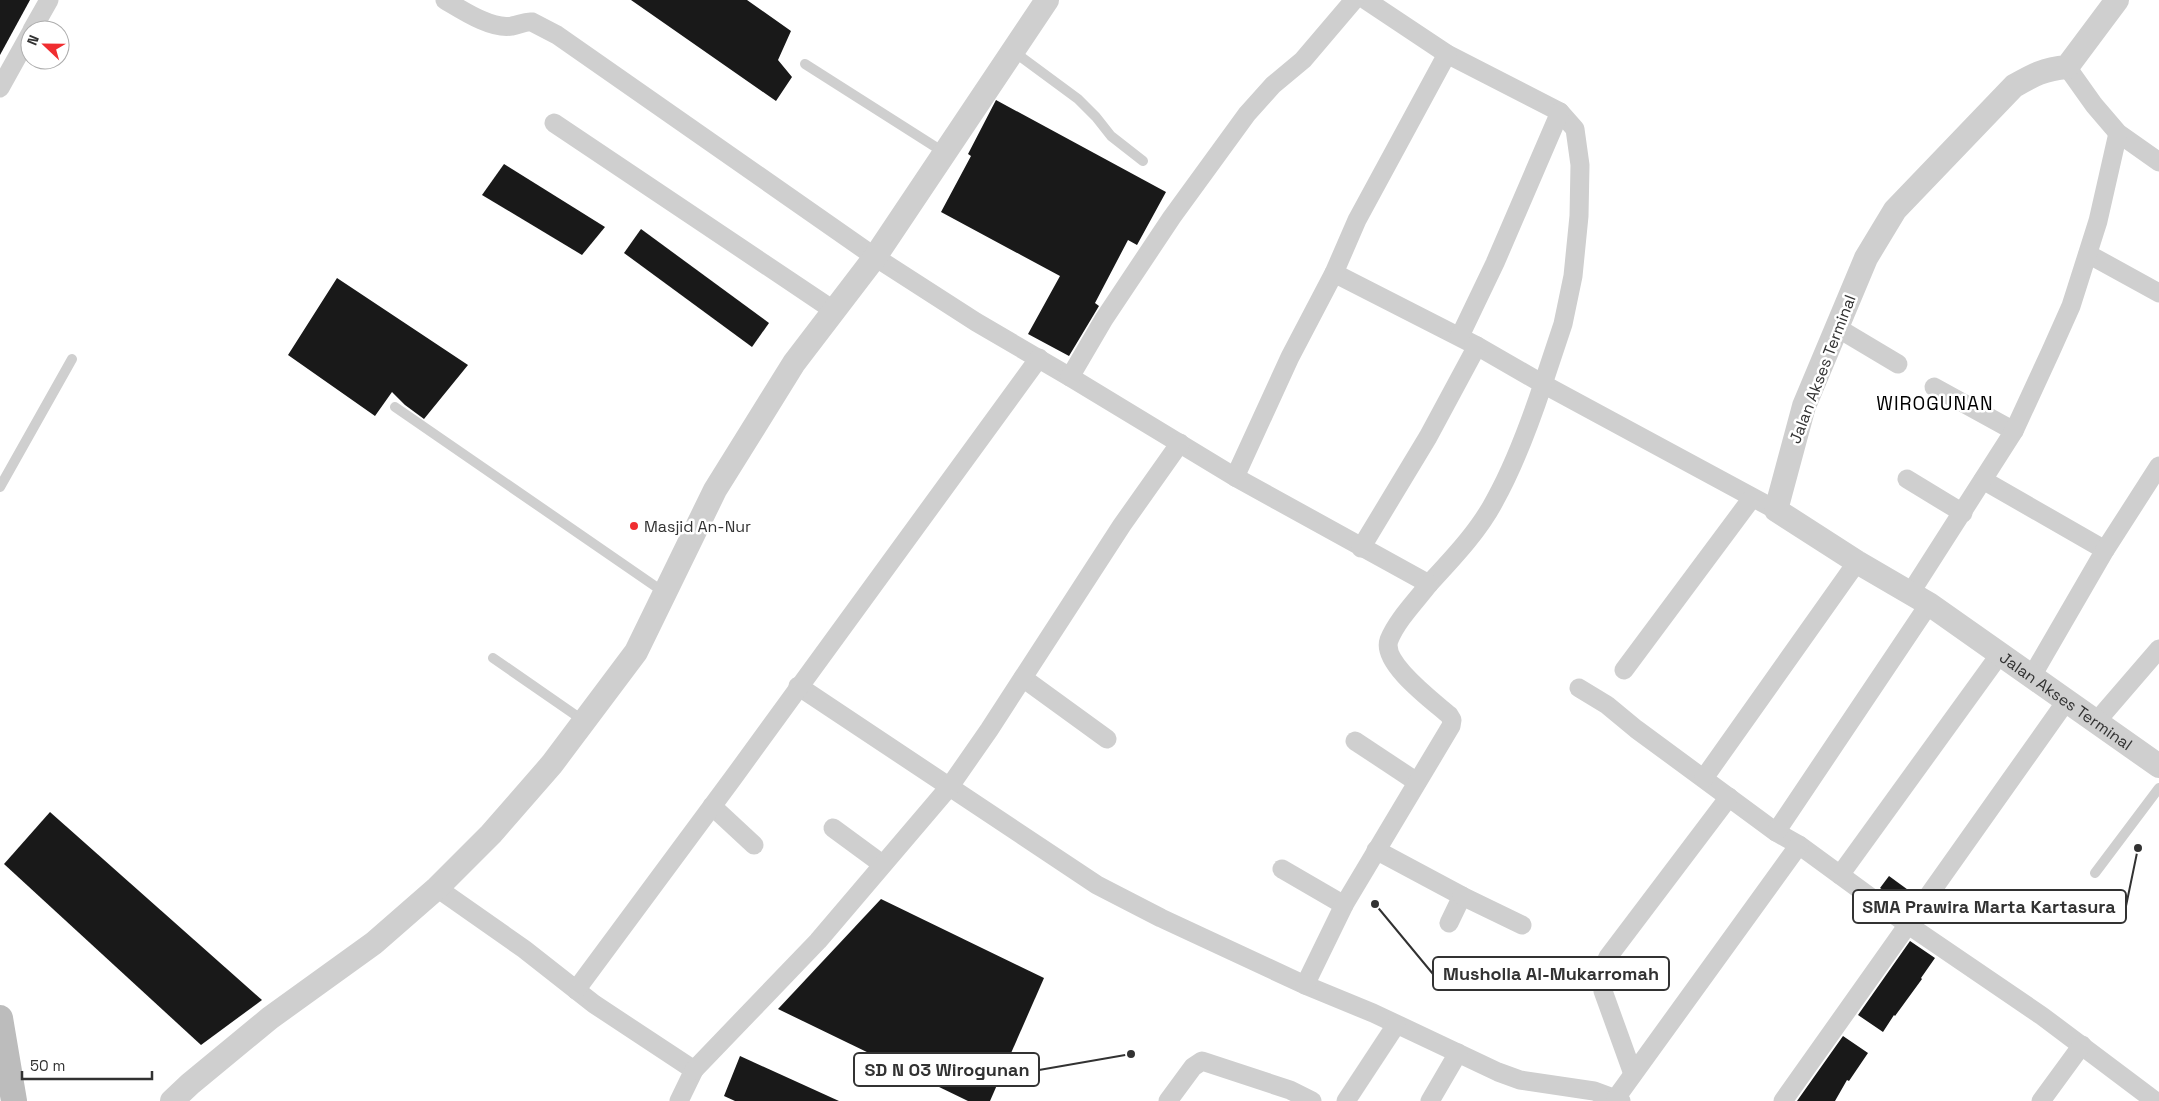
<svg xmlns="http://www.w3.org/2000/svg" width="2159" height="1101" viewBox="0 0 2159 1101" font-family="'Space Grotesk',sans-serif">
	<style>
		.building { fill: #191919 }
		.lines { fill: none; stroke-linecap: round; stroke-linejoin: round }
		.service { stroke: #cfcfcf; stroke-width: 10 }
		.minor { stroke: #cfcfcf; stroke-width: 19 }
		.tertiary { stroke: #cfcfcf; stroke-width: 24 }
		.secondary { stroke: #bcbcbc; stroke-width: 26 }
		.poi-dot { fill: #f02d30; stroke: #fff; stroke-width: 2 }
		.labels { text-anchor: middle; stroke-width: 5; stroke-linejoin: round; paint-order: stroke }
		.street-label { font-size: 16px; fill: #323232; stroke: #fff }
		.poi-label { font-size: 16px; fill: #323232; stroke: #fff; text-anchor: start }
		.quarter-label { font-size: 19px; letter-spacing: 1px; fill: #000; stroke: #fff }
		.leader { fill: none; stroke: #323232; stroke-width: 2 }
		.callout-dot { fill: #323232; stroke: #fff; stroke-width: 2 }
		.callout { fill: #fff; stroke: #323232; stroke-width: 2 }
		.callout-label { font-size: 18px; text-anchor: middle; font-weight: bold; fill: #323232 }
	</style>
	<rect width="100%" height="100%" fill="#fff"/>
	<g class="building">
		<path d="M0,0H30L0,55Z"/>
		<path d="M631,0H747L791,31L778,60L792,77L776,101Z"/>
		<path d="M996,100L1166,192L1137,245L1128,240L1095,303L1099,306L1069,356L1028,334L1060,276L941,212L971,156L968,154Z"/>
		<path d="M504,164L605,227L582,255L482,195Z"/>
		<path d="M641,229L769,323L752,347L624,253Z"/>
		<path d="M337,278L468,365L424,419L405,405L392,392L375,416L288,355Z"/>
		<path d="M50,812L262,1000L201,1045L4,864Z"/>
		<path d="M1889,876L1915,895L1907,907L1880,888Z"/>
		<path d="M881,899L1044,978L990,1101H968L778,1009Z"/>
		<path d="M1910,941L1935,958L1921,978L1922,979L1895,1016L1894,1015L1883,1032L1858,1015Z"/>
		<path d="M1843,1036L1868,1053L1849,1081L1847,1080L1835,1101H1797Z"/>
		<path d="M740,1056L839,1101H735L724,1096Z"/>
	</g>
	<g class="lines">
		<g class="service">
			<path d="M1013,51L1078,99L1096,117L1111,136L1143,161"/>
			<path d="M805,64L945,153"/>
			<path d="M395,407L665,593"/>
			<path d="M0,487L72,359"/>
			<path d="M493,658L584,721"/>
			<path d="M2095,873L2159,788"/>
		</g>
		<g class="minor">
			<path d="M445,0C462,10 492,30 512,26C519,25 525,21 532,22L557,35L875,257L976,322L1070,377L1235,477L1429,584C1452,559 1479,531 1495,500C1515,464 1530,423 1543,384L1776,510"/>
			<path d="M1366,0L1447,54L1560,112L1575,129L1580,165L1579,216L1573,276L1563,324L1543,384L1477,346"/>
			<path d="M32,30L49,0"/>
			<path d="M2067,67L2094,105L2118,133L2159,162"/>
			<path d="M0,88L30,34"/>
			<path d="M554,123L833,310"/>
			<path d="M2088,254L2159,293"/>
			<path d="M1334,273L1477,346L1428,437L1361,548"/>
			<path d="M1836,327L1898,364"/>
			<path d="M1460,336L1495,263L1560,112"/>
			<path d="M1070,377L1104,319L1172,217L1247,114L1273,85L1303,60L1354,0"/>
			<path d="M1934,387L2014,431"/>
			<path d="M1235,477L1290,357L1334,273L1357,220L1447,54"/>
			<path d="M1907,479L1963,513"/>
			<path d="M1983,480L2105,550"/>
			<path d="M1911,592L2014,431L2050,353L2071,306L2098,221L2118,133"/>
			<path d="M1624,670L1752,498"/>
			<path d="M2032,676L2105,550L2159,466"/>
			<path d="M1023,678L1107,739"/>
			<path d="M798,686L1097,885L1161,918L1305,985L1373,1013L1498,1072L1520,1080L1594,1091L1621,1101"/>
			<path d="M1579,688L1607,705L1636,729L1776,832L1799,845L1907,924L2042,1016L2155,1101"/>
			<path d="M2096,722L2159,649"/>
			<path d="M1355,741L1417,782"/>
			<path d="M1704,778L1857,562"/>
			<path d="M712,806L754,845"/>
			<path d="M833,828L882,864"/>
			<path d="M1776,832L1929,604"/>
			<path d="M1376,850L1462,896L1449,923"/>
			<path d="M1282,869L1344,905"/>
			<path d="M1840,875L2000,654"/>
			<path d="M437,888L524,949L594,1004L694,1070L679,1101"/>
			<path d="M1462,896L1522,925"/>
			<path d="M1305,985L1344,905L1451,726L1452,720L1449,715C1433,701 1381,663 1389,640C1397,620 1416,601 1429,584"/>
			<path d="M576,990L733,778L1039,358"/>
			<path d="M694,1070L818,941L950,786L989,730L1122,525L1180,443"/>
			<path d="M1633,1074L1603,991L1602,971L1608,957L1729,797"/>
			<path d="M1616,1098L1799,845"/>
			<path d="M1168,1101L1193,1067L1202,1061L1290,1090L1312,1101"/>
			<path d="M1346,1101L1396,1025"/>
			<path d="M1430,1101L1458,1053"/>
			<path d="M1783,1101L2067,700"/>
			<path d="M2041,1101L2082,1045"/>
		</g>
		<g class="tertiary">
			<path id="s1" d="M2117,0L2067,67C2044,69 2033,75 2014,86L1895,210L1866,258L1804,406L1776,510L1857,562L1929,604L2159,766"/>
			<path d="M172,1101L190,1084L270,1018L374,943L437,888L491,834L552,764L636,652L715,490L794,363L875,257L1047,0"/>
		</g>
		<path class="secondary" d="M0,1018L14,1101"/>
	</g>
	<circle class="poi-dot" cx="634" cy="526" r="5"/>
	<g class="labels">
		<g class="street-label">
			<text transform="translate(1822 369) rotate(-69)" y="6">Jalan Akses Terminal</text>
			<text dy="6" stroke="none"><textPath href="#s1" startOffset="984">Jalan Akses Terminal</textPath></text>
		</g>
		<g class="poi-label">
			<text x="644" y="532">Masjid An-Nur</text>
		</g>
		<g class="quarter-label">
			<text x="1935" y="410">WIROGUNAN</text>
		</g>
	</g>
	<path class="leader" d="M2138 848L2126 906M1375 904L1433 974M1131 1054L1039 1070"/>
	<g class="callout-dot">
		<circle cx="2138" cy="848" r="5"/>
		<circle cx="1375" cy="904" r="5"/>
		<circle cx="1131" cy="1054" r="5"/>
	</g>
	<g class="callout">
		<rect x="1853" y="890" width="273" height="33" rx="5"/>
		<rect x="1433" y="957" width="236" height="33" rx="5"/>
		<rect x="854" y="1053" width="185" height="33" rx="5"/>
	</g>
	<g class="callout-label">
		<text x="1989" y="913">SMA Prawira Marta Kartasura</text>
		<text x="1551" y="980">Musholla Al-Mukarromah</text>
		<text x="947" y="1076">SD N 03 Wirogunan</text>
	</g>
	<g transform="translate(45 45) rotate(292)"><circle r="24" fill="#ffffff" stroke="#adadad"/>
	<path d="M0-4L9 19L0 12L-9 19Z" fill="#f02d30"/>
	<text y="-8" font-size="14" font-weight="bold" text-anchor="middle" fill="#323232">N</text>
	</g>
	<path d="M22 1071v8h130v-8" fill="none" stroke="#323232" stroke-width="2.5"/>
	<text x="30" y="1071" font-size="15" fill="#323232" stroke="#ffffff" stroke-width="4" paint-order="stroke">50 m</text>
</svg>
